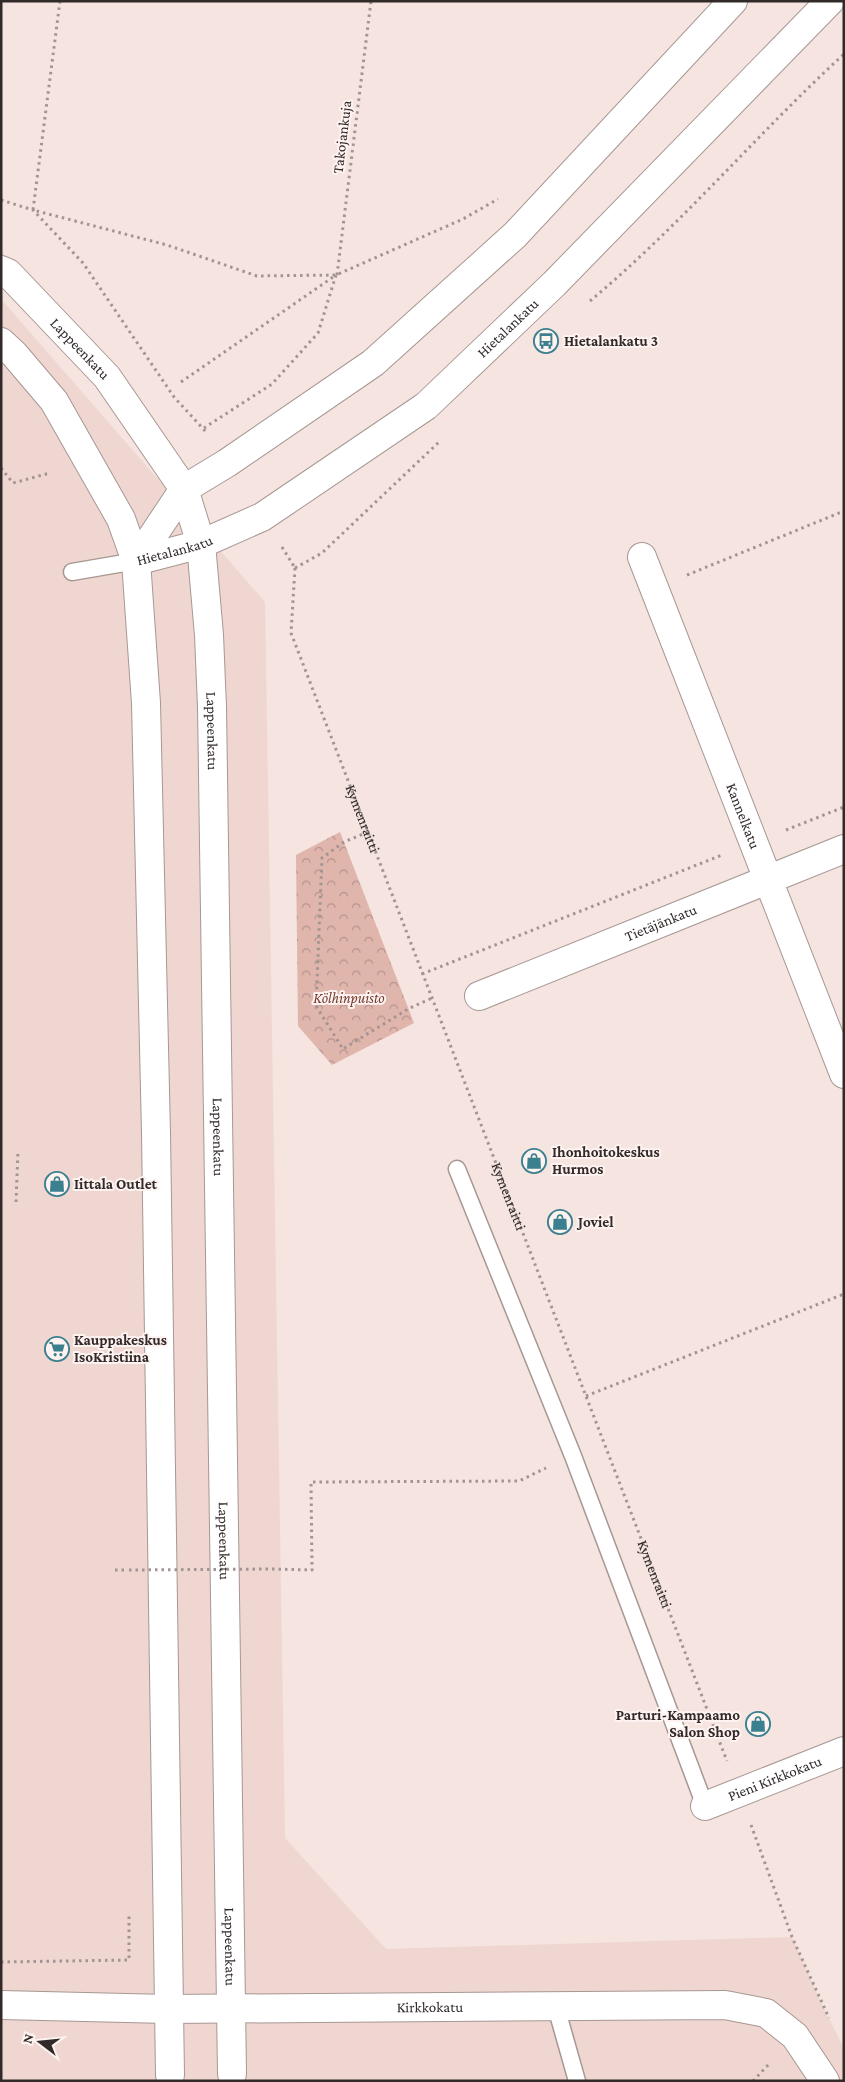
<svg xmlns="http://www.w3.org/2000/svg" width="845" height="2082" viewBox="0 0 845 2082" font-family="'Crimson Pro',serif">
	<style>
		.built { fill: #efd6d1 }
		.park { fill: url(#park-crowns) }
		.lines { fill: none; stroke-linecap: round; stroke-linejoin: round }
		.service-casing { stroke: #a79793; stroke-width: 19 }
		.minor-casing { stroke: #a79793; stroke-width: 30 }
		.tertiary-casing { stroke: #a79793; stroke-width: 30 }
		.secondary-casing { stroke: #a79793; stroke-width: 30 }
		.primary-casing { stroke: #a79793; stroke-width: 30 }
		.path { stroke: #a19492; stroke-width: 3; stroke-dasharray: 2.5 4; stroke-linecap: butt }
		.service { stroke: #fff; stroke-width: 16 }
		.minor { stroke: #fff; stroke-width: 28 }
		.tertiary { stroke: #fff; stroke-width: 28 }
		.secondary { stroke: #fff; stroke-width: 28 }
		.primary { stroke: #fff; stroke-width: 28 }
		.path-bridge { stroke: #a19492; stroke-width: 3; stroke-dasharray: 2.5 4; stroke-linecap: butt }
		.labels { text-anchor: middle; stroke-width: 4; stroke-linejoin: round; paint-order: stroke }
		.street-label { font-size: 15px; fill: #312a29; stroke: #fef3f0 }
		.poi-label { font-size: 15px; font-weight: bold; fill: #312a29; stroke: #fef3f0; text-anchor: start }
		.park-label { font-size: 15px; font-style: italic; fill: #733a2f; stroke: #fef3f0 }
	</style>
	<defs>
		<pattern id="park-crowns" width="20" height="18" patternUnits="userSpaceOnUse" patternTransform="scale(1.25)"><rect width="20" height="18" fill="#dfb5ac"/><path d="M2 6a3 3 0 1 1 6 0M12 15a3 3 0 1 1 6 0" fill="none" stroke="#b5938c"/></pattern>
	</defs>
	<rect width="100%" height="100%" fill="#f5e4e0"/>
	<path class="built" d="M1,299L265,602L285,1838L386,1949L792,1937L825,2011L844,2048V2081H1Z"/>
	<path class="park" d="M340,832L414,1023L332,1065L298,1026L296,855Z"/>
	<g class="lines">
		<defs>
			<g id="service">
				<path d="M72,572L136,561"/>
				<path d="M457,1169L573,1456L705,1806"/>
				<path d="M556,2007L577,2081"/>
			</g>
			<g id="minor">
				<path id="s2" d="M642,557L844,1074"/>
				<path id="s3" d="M479,996L844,849"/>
				<path id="s4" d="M705,1806L844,1751"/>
			</g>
			<g id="tertiary">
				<path id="s5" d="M1,2005L168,2009L725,2005L766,2013L795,2036L825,2081"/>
			</g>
			<g id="secondary">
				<path id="s6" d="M136,561L201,544L262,517L426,406L554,284L830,1"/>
				<path d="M136,561L184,489L227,463L373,363L515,235L733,1"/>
			</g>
			<g id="primary">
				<path id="s7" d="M1,270L8,273L107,377L184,489L201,544L209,635L212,707L232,2074"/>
				<path d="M1,342L14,354L54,401L121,519L136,561L146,703L156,1133L170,2075"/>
			</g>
		</defs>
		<use href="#service" class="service-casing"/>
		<use href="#minor" class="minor-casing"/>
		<use href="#tertiary" class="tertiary-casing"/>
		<use href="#secondary" class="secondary-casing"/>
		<use href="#primary" class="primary-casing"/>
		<g class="path">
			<path d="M60,1L33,210L167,245L257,276L336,275L463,219L498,199"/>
			<path d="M1,200L33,210L83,263L174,397L207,433"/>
			<path d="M337,275L371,1"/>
			<path d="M590,301C680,226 757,134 844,54"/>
			<path d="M181,382L336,275L318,333L272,384L204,428"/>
			<path d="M1,468L13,483L50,473"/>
			<path d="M282,547L295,568"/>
			<path id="s1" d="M295,568L291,633L727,1761"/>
			<path d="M295,568L322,553L439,442"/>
			<path d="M687,575L844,511"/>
			<path d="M786,830L844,807"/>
			<path d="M368,832L344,842L322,858L316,1006L343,1049L408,1009L432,998"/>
			<path d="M422,974L722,855"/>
			<path d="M16,1202L18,1151"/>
			<path d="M586,1396L844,1294"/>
			<path d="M272,1569L312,1570L311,1482L519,1481L546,1468"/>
			<path d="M115,1570H126"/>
			<path d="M751,1825L792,1937L829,2018"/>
			<path d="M1,1962L129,1960V1913"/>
			<path d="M753,2081L770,2063"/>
		</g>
		<use href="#service" class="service"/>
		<use href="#minor" class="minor"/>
		<use href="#tertiary" class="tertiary"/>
		<use href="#secondary" class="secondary"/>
		<use href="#primary" class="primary"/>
		<path class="path-bridge" d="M129,1570L272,1569"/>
	</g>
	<defs>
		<symbol id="bus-ring" viewBox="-11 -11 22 22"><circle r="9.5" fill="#fef3f0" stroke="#3b808e" stroke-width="1.5"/><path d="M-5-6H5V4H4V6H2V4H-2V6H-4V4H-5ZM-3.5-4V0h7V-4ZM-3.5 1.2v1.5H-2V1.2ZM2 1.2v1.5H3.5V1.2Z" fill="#3b808e"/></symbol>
		<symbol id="shop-ring" viewBox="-11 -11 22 22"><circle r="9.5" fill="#fef3f0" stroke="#3b808e" stroke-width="1.5"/><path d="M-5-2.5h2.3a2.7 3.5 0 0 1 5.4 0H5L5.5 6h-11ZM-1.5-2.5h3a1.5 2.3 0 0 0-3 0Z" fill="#3b808e"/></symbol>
		<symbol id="supermarket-ring" viewBox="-11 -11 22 22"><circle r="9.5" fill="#fef3f0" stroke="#3b808e" stroke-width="1.5"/><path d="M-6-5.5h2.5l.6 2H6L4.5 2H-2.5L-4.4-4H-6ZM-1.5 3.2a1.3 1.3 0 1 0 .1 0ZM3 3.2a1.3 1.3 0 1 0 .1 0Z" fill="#3b808e"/></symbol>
	</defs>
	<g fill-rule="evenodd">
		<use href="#bus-ring" x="532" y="327" width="28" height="28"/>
		<use href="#shop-ring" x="520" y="1147" width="28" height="28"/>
		<use href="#shop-ring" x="43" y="1170" width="28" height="28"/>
		<use href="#shop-ring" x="546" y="1208" width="28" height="28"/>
		<use href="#supermarket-ring" x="43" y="1335" width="28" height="28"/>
		<use href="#shop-ring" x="744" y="1710" width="28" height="28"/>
	</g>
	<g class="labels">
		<g class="street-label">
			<text transform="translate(342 137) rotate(-83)" y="5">Takojankuja</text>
			<text dy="5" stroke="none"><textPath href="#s6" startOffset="445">Hietalankatu</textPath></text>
			<text dy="5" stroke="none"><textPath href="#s7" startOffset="112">Lappeenkatu</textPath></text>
			<text dy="5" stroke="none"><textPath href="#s6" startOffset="40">Hietalankatu</textPath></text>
			<text dy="5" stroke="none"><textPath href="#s7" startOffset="532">Lappeenkatu</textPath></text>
			<text dy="5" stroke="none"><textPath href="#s2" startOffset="278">Kannelkatu</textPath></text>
			<text dy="5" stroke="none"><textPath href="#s1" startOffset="264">Kymenraitti</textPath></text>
			<text dy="5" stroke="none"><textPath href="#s3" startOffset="196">Tietäjänkatu</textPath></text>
			<text dy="5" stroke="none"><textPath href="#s7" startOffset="938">Lappeenkatu</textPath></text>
			<text dy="5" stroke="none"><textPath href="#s1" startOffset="669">Kymenraitti</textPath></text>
			<text dy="5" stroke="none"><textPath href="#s7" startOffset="1342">Lappeenkatu</textPath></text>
			<text dy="5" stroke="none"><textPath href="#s1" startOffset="1074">Kymenraitti</textPath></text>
			<text dy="5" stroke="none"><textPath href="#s4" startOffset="75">Pieni Kirkkokatu</textPath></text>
			<text dy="5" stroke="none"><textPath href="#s7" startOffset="1748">Lappeenkatu</textPath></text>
			<text dy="5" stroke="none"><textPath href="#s5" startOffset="429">Kirkkokatu</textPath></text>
		</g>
		<g class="poi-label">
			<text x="564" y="346">Hietalankatu 3</text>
			<text x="552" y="1157">Ihonhoitokeskus<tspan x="552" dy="17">Hurmos</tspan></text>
			<text x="74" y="1189">Iittala Outlet</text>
			<text x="578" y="1227">Joviel</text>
			<text x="74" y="1345">Kauppakeskus<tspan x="74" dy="17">IsoKristiina</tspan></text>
			<text x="740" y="1720" text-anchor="end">Parturi-Kampaamo<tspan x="740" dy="17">Salon Shop</tspan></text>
		</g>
		<g class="park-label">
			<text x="349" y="1003">Kölhinpuisto</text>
		</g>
	</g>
	<rect width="845" height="2082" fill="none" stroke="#312a29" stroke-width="5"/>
	<g transform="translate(40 2042) rotate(286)" stroke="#fef3f0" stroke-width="4" paint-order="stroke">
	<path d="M0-4L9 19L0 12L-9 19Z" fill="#312a29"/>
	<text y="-8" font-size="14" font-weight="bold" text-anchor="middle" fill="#312a29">N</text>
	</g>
</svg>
